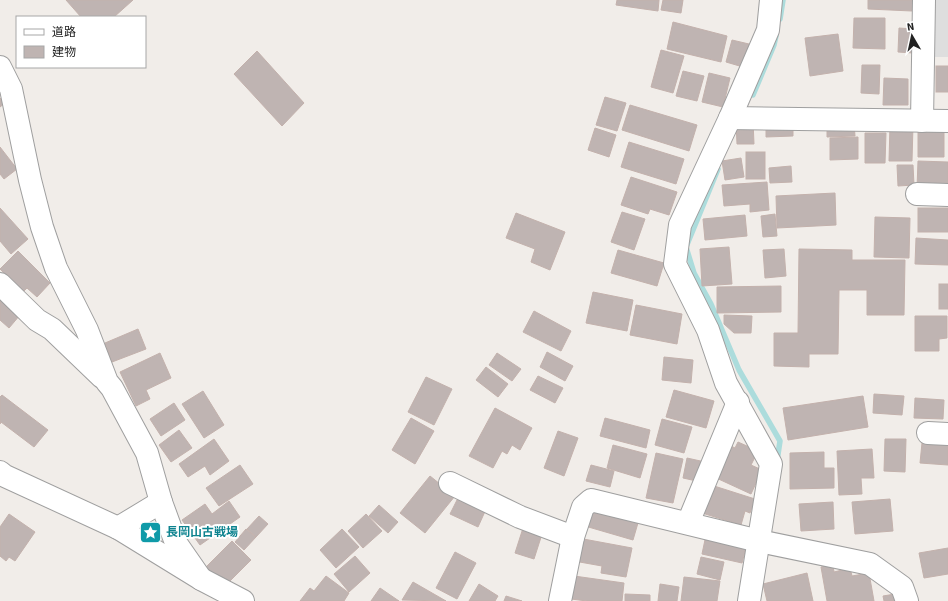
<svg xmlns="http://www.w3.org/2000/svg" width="948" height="601" viewBox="0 0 948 601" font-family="'Source Sans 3','Noto Sans JP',sans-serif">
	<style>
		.parking { fill: #dedede }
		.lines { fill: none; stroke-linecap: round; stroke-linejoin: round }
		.stream { stroke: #acdcdc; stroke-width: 5.5 }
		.building { fill: #bfb4b2; stroke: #c3b1ac }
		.minor-casing { stroke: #9f9f9f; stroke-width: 24 }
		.minor { stroke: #fff; stroke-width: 22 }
		.labels { text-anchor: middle; stroke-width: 4; stroke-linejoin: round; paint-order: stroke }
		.culture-label { font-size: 12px; font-weight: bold; fill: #0d838f; stroke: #fff; text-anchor: start }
	</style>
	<rect width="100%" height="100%" fill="#f1ede9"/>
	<path class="parking" d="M932,0H948V57H931Z"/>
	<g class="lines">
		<g class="stream">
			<path d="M780,19L783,0"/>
			<path d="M753,95L774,45L776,36"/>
			<path d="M718,169L686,247L694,273L711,304L739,370L780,441L777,461"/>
		</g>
	</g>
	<g class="building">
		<path d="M66,0H133L114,17H81Z"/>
		<path d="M617,0H659L658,11L616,5Z"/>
		<path d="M663,0H683L681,13L661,10Z"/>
		<path d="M868,0H913L912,11L868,9Z"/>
		<path d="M854,18H885V49L853,48Z"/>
		<path d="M673,22L727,36L721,62L667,49Z"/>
		<path d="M899,28L914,29L913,53L898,52Z"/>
		<path d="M838,34L843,71L810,76L805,38Z"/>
		<path d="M732,40L749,44L743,67L726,62Z"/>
		<path d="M661,50L684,56L673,93L651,87Z"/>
		<path d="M257,51L304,103L282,126L234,74Z"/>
		<path d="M862,65H880L879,94L861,93Z"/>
		<rect x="936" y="66" width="12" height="26"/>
		<path d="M683,71L704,76L697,101L676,96Z"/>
		<path d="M709,73L730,78L723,107L702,102Z"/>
		<path d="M884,78L908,79V105H883Z"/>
		<path d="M605,97L626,103L617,131L596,125Z"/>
		<path d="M0,98L5,103L0,107Z"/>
		<path d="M630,105L697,125L689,151L622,130Z"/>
		<path d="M753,121L754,144H737L736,122Z"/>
		<path d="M793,121V136L766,137V122Z"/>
		<path d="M854,123L855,136L827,137V124Z"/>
		<path d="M890,125H913L912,161H889Z"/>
		<path d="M918,125L944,126V157H918Z"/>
		<path d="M595,128L616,135L609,157L588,150Z"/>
		<path d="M865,133H886L885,163H865Z"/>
		<path d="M858,137V159L830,160V138Z"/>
		<path d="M629,142L684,159L676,184L621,167Z"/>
		<path d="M0,147L17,169L4,179L0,174Z"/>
		<rect x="746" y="152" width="19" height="27"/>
		<path d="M741,158L744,177L725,180L722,161Z"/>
		<path d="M918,161L948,162V189L917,188Z"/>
		<path d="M897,165H913L914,185L898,186Z"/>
		<path d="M791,166L792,182L770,183L769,168Z"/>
		<path d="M631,177L677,192L669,215L650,209L648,214L621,205Z"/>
		<path d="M767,182L769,210L750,212V204L724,206L722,185Z"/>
		<path d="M835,193L836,225L777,228L776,196Z"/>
		<path d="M0,208L28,239L11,254L0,241Z"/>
		<rect x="918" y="208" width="30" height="24"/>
		<path d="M622,212L645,219L634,250L611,242Z"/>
		<path d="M516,213L565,232L550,270L531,262L535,249L506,238Z"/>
		<path d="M775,214L777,236L763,237L761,216Z"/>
		<path d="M745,215L747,236L705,240L703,219Z"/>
		<path d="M875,217L910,218L909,258L874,257Z"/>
		<path d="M916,238L948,240V265L915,264Z"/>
		<path d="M729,247L732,284L702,286L700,249Z"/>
		<path d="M784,249L786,276L765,278L763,250Z"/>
		<path d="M799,249L852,250V260H905L904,315H867V290H839L838,354H809V367L774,366V333H798Z"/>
		<path d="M618,250L664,263L657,286L611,273Z"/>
		<path d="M18,251L50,283L37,297L27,288L23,292L0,269Z"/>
		<rect x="939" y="284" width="9" height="25"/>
		<path d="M781,286V312L717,313V287Z"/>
		<path d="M593,292L633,300L627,331L586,323Z"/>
		<path d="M0,299L20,315L9,328L0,320Z"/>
		<path d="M636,305L682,314L677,344L630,335Z"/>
		<path d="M534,311L571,331L561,351L523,332Z"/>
		<path d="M724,315L752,316L751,333H734L724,324Z"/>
		<path d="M915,316H947V338L939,339V351H915Z"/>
		<path d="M138,329L146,349L112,362L105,343Z"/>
		<path d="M547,352L573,366L565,381L540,367Z"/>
		<path d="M160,353L171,378L146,390L150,399L136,406L120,372Z"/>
		<path d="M497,353L521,369L512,381L489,365Z"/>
		<path d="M664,357L693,360L691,383L662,380Z"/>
		<path d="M486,367L508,384L498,397L476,380Z"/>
		<path d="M538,376L563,388L555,403L530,390Z"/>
		<path d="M426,377L452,389L434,425L408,412Z"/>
		<path d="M674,390L714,401L706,428L666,417Z"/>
		<path d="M203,391L224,425L204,438L182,404Z"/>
		<path d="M874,394L904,396L902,415L873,413Z"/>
		<path d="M2,395L48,430L34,447L1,422L0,424V397Z"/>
		<path d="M863,396L868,427L788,440L783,408Z"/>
		<path d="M915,398L944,400L943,419L914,418Z"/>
		<path d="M174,403L185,420L161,436L150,419Z"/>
		<path d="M495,408L532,428L520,450L512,445L507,454L502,451L493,468L469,456Z"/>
		<path d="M411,418L434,431L415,464L392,450Z"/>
		<path d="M605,418L650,430L646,448L600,436Z"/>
		<path d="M662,419L692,427L684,453L655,445Z"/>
		<path d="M179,430L192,448L171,462L159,445Z"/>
		<path d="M558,431L578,438L564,476L544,468Z"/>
		<path d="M214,439L229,461L210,475L205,466L188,477L179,464Z"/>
		<path d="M885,439H906L905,472L884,471Z"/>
		<path d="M738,442L758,451L751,465L762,470L751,494L712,476L727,444L735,448Z"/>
		<path d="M922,443L948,445V465L920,463Z"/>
		<path d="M613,445L647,454L640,478L607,468Z"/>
		<path d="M872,449L874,478H861L862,494L839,495L837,451Z"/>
		<path d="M824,452V468H834V488L790,489V453Z"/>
		<path d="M656,453L683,459L673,503L646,498Z"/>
		<path d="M687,458L705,462L701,482L683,478Z"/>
		<path d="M240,465L253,484L219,506L206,488Z"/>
		<path d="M591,465L614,471L610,487L586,481Z"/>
		<path d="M430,476L455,496L425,533L400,513Z"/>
		<path d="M711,485L755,499L750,513L745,511L741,525L702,513Z"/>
		<path d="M460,494L487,507L478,527L450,514Z"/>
		<path d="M890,499L893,531L855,534L852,502Z"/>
		<path d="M229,501L240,517L200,545L182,520L205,504L212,514Z"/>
		<path d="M593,502L640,516L633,540L585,526Z"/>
		<path d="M833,502L834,529L801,531L799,504Z"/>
		<path d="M379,505L398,522L388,533L369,516Z"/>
		<path d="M9,514L35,532L15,561L9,557L6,561L0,556V527Z"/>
		<path d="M366,514L382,531L363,548L348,531Z"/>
		<path d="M259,516L268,524L256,537L247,529Z"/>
		<path d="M524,525L543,531L534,559L515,553Z"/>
		<path d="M246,529L256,537L244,550L235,542Z"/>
		<path d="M342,529L359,547L336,568L320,550Z"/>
		<path d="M706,535L747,544L742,563L702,554Z"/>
		<path d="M578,538L632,548L626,577L601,573L602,566L574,561Z"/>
		<path d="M232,541L251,560L225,586L206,567Z"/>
		<path d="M948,548V574L924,578L919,553Z"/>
		<path d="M455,552L476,563L457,599L436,588Z"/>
		<path d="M355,556L370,573L349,592L334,574Z"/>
		<path d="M701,557L724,562L720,580L697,574Z"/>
		<path d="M833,565L834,572L850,568L852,576L869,573L874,601H827L821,567Z"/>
		<path d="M807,573L813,601H767L763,584Z"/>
		<path d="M326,576L349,593L344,601H300L310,588L314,591Z"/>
		<path d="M574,576L624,583L622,601H587L571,599Z"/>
		<path d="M684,577L720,581L717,601H681Z"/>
		<path d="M413,582L446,601L402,600Z"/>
		<path d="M479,584L498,596L495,601H469Z"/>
		<path d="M660,584L679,587L677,601H658Z"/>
		<path d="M380,588L399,601H371Z"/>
		<path d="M625,594L650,595V601H625Z"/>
		<path d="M895,594L897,601H884L883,596Z"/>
		<path d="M506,596L522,601H504Z"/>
	</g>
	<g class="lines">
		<defs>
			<g id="minor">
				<path d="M0,67L11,89L30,180L42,227L56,268L87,330L107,382L112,388L147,453L161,502L176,543L201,579"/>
				<path d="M730,118L948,121"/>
				<path d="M922,121L924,0"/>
				<path d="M917,194L948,195"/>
				<path d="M0,284L37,320L52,329L102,377"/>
				<path d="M928,433L948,434"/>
				<path d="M0,472L5,476L118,528L201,579L243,601"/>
				<path d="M450,483L520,517L573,537"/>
				<path d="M688,523L738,402"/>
				<path d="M118,528L161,502"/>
				<path d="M560,601L573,537L583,507L591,500L759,541L870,564L902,587L907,601"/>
				<path d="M749,601L771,464L726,383L708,330L675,264L680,225L730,118L768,30L771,0"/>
			</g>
		</defs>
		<use href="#minor" class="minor-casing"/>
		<use href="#minor" class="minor"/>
	</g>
	<defs>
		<symbol id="sight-square" viewBox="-11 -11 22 22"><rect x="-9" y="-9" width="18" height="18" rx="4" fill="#0f9aa8" stroke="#fff"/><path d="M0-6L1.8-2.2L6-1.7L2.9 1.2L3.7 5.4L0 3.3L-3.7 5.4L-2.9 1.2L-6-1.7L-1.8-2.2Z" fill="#fff"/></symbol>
	</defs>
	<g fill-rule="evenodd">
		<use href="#sight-square" x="138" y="520" width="25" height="25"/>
	</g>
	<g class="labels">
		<g class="culture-label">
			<text x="166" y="536">長岡山古戦場</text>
		</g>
	</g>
	<rect x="16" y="16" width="130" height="52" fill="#ffffff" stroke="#a7a7a7"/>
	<rect x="24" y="29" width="20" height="6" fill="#ffffff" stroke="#a7a7a7"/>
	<text x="52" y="36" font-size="12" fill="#222222">道路</text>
	<rect x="24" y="46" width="20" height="12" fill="#bfb4b2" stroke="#a7a7a7"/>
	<text x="52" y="56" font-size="12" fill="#222222">建物</text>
	<g transform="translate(912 36) rotate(351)" stroke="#ffffff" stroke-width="3" paint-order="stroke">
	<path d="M0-3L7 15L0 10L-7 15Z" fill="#222222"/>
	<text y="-6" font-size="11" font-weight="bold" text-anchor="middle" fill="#222222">N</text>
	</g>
</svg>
